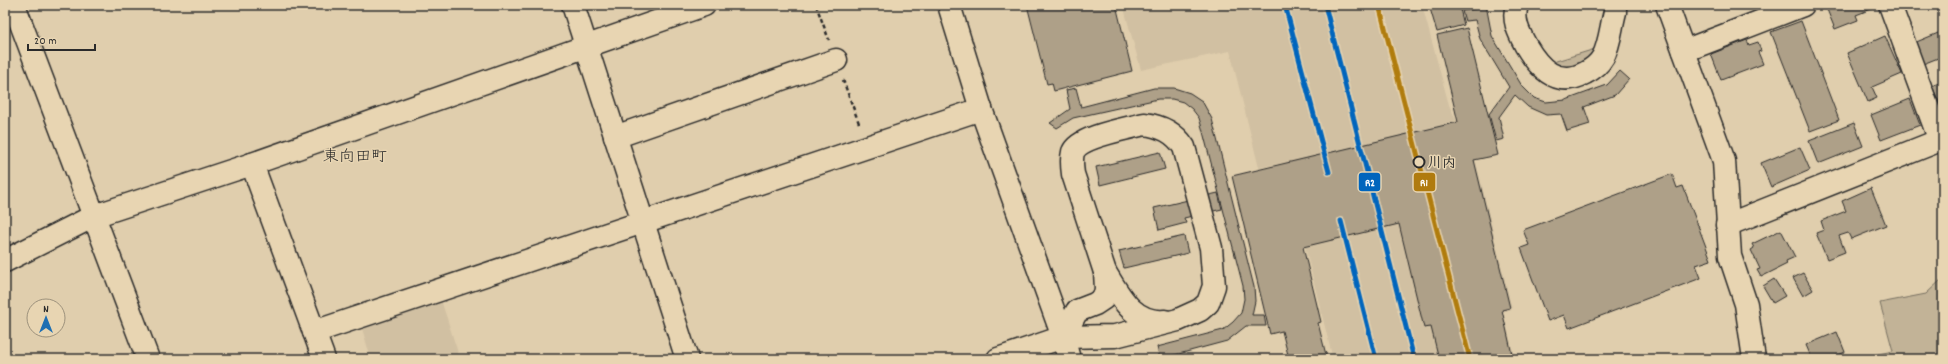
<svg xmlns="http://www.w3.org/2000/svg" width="1948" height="364" viewBox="0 0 1948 364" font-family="Dekko,'Klee One',sans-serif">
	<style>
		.built { fill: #d1c0a2 }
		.green { fill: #c2b397; stroke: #766f61 }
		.building { fill: #aea088; stroke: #2b2b2b }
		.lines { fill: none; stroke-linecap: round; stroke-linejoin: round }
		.minor-casing { stroke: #2b2b2b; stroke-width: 25 }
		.major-casing { stroke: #2b2b2b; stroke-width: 25 }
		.path { stroke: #2b2b2b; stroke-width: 2.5; stroke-dasharray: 4 3; stroke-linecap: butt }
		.minor { stroke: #e8d5b2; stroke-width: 22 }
		.major { stroke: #e8d5b2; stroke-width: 22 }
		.rail { stroke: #2b2b2b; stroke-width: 3 }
		.rail-1-casing { stroke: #e8d5b2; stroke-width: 8 }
		.rail-2-casing { stroke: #e8d5b2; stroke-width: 8 }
		.rail-1 { stroke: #b07b0f; stroke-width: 5 }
		.rail-2 { stroke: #0065bd; stroke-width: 5 }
		.stop-dot { fill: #e8d5b2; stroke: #2b2b2b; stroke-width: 2 }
		.labels { text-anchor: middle; stroke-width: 3; stroke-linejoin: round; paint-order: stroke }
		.stop-label { font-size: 14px; font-weight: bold; fill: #2b2b2b; stroke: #e8d5b2; text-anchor: start }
		.quarter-label { font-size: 16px; fill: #2b2b2b; stroke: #e8d5b2 }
		.line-badge { stroke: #e8d5b2; stroke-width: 1.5 }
		.badge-label { font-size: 11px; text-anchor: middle; font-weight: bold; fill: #fff }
	</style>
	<rect width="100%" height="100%" fill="#e0cead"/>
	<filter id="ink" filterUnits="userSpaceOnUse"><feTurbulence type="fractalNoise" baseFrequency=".025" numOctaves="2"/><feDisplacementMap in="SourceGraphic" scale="8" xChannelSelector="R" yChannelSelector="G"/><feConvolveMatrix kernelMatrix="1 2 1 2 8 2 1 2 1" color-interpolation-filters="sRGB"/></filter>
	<g filter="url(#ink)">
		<g class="built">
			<path d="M1123,5H1422L1449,105L1476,162L1512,309L1503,312L1515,359H1333L1284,163L1259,168L1230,51L1141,70Z"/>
			<path d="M441,300L460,359H371L361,325Z"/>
		</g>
		<g class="green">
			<path d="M1595,49C1586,64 1570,72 1553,62Z"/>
			<path d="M1943,278V359H1854L1893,351L1880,303L1926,294Z"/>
		</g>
		<g class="building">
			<path d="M1027,5H1116L1132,71L1054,91L1052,83L1047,84Z"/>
			<path d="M1429,5H1459L1464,25L1437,32Z"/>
			<path d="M1475,5H1486L1492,36L1522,86L1534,98L1546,102L1566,100L1607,85L1620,71L1629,79L1615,95L1584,107L1590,124L1567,131L1561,114L1546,115L1528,107L1515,95L1499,117L1504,139L1496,141L1489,114L1509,87L1480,39L1475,20L1465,21L1462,11L1475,9Z"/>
			<path d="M1830,5H1878L1879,6L1856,15L1858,20L1835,29L1826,7Z"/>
			<path d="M1801,21L1839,120L1810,131L1771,32Z"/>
			<path d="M1467,28L1498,155L1474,160L1510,308L1502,310L1513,359H1439L1431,327L1424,328L1399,224L1303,247L1321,322L1318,323L1327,359H1289L1282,331L1270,334L1232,176L1458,122L1437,35Z"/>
			<path d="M1943,31V56L1923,64L1914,43Z"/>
			<path d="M1885,36L1902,74L1872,87L1877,98L1868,102L1847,53Z"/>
			<path d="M1747,40L1749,45L1758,42L1761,51L1758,52L1763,64L1721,80L1711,54Z"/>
			<path d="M1943,81V111L1932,86Z"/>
			<path d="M1076,88L1081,107L1154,88H1174L1190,93L1202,101L1212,119L1254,287L1255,301L1252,315H1264L1266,326H1246L1227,341L1160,359L1157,347L1223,330L1233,322L1241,313L1244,299L1243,286L1202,128L1199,118L1192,109L1183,102L1172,99H1158L1073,118L1057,128L1050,123L1070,109L1066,90Z"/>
			<path d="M1910,99L1920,125L1881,140L1871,115Z"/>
			<path d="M1854,123L1863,146L1818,164L1809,141Z"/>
			<path d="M1800,147L1810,170L1771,187L1761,163Z"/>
			<path d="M1160,152L1165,169L1100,185L1096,167Z"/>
			<path d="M1672,174L1677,188L1683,186L1711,260L1696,265L1701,278L1569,328L1564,315L1548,321L1521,248L1529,245L1523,230Z"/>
			<path d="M1871,188L1886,225L1851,239L1848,233L1839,236L1845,252L1827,259L1816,233L1824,230L1821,221L1846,211L1842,201Z"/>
			<path d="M1218,193L1222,209L1184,218L1186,223L1159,230L1154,208Z"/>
			<path d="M1781,230L1795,257L1786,261L1787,264L1761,277L1757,270L1760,269L1751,250L1754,248L1752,244Z"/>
			<path d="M1184,236L1188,253L1124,268L1119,251Z"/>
			<path d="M1803,273L1813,290L1803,296L1793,278Z"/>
			<path d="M1774,279L1785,296L1773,303L1763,286Z"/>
			<path d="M1837,332L1845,352L1829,359H1812L1806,345Z"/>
		</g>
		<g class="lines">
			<defs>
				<g id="minor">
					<path d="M14,5L148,359"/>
					<path d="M573,5L687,359"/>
					<path d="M949,5L981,109L1063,337"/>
					<path d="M1517,5C1512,20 1519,33 1526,46C1539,68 1557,88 1585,73C1593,69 1599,64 1603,57C1610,44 1611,26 1615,12V5"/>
					<path d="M1667,5L1724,161L1730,256L1746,304L1754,359"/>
					<path d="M1890,5L1940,141"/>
					<path d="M1684,51L1803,5"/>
					<path d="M1144,124C1161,126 1174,132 1184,147L1211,248L1214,286L1208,303L1200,310L1178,320L1115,336L1063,337L1077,311L1095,304L1104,298L1106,289L1105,272L1073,174C1072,167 1071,160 1073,152C1080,136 1127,129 1144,124Z"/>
					<path d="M615,137L836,60"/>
					<path d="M252,164L324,359"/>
					<path d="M1727,225L1943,139"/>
					<path d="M5,261L94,216L252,164L704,5"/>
					<path d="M1105,272C1119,295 1133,324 1165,321"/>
					<path d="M314,332L981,109"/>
				</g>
				<path id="major" d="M998,359L1063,337L1069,359"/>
			</defs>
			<use href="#minor" class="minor-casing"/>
			<use href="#major" class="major-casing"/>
			<g class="path">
				<path d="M816,5L829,40"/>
				<path d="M843,80L860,126"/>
			</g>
			<use href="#minor" class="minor"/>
			<use href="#major" class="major"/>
			<g class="rail">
				<path d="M1328,18L1402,312"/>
				<path d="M1290,24L1329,172"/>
			</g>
			<defs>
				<path id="rail-1" d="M1379,5L1470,359"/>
				<g id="rail-2">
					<path d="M1285,5L1329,172"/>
					<path d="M1325,5L1414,359"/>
					<path d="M1341,221L1376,359"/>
				</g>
			</defs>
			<use href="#rail-1" class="rail-1-casing"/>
			<use href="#rail-2" class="rail-2-casing"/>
			<use href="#rail-1" class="rail-1"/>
			<use href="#rail-2" class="rail-2"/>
		</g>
	</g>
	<circle class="stop-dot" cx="1419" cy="162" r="5.5"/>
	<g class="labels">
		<g class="stop-label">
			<text x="1428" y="167">川内</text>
		</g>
		<g class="quarter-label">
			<text x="355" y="161">東向田町</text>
		</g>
	</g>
	<g class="line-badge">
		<rect x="1358" y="172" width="23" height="20" rx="4" fill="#0065bd"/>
		<rect x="1413" y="172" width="23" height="20" rx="4" fill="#b07b0f"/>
	</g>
	<g class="badge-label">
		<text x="1370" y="186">R2</text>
		<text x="1424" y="186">R1</text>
	</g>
	<rect width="1948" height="364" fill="none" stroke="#e8d5b2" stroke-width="20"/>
	<rect x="10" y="10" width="1928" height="344" fill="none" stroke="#2b2b2b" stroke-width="1.5" filter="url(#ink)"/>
	<g transform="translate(46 318)"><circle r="19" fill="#e8d5b2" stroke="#9c917c"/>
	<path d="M0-3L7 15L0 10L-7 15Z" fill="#1f6fb2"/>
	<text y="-6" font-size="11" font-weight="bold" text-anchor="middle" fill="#2b2b2b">N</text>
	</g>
	<path d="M28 44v6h67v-6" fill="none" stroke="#2b2b2b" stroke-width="2"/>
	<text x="34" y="44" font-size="12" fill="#2b2b2b" stroke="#e8d5b2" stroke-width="3" paint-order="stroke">20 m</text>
</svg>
